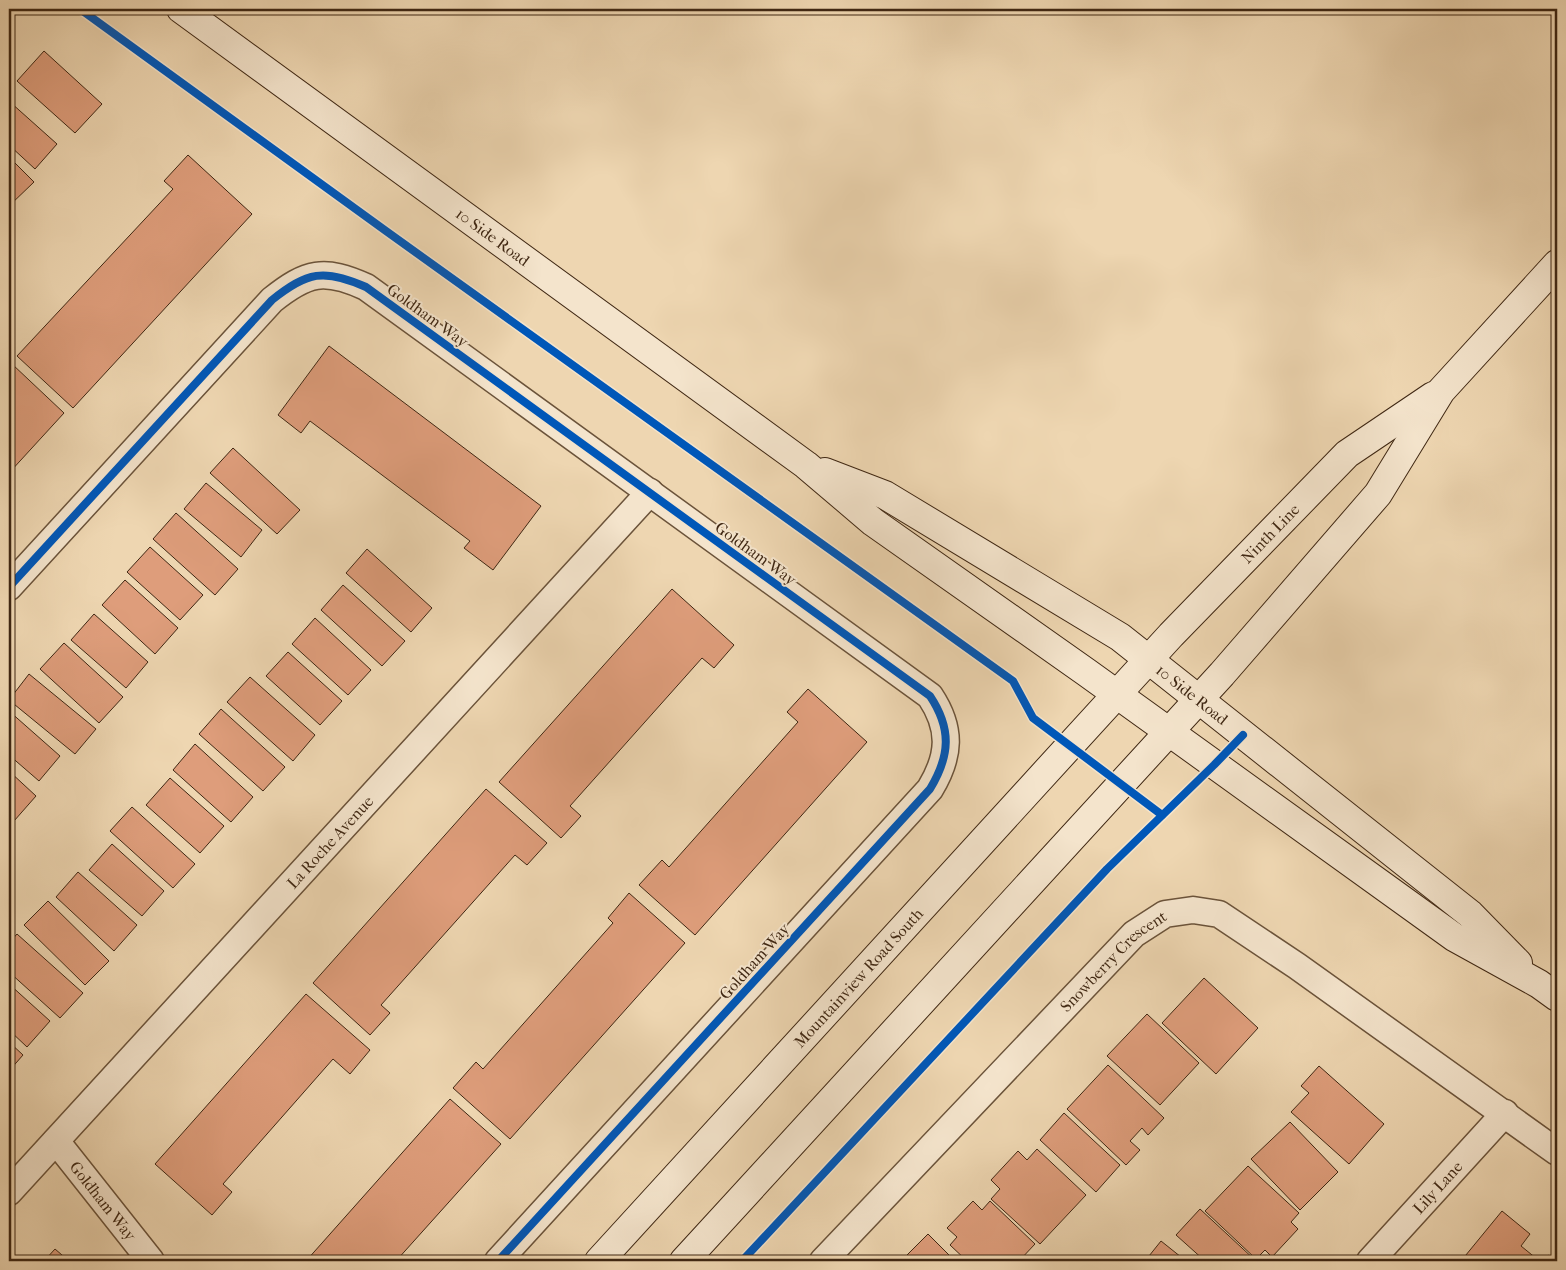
<svg xmlns="http://www.w3.org/2000/svg" width="1566" height="1270" viewBox="0 0 1566 1270" font-family="'IM FELL French Canon',serif">
	<style>
		.building { fill: #de9d7b; stroke: #3f2713 }
		.lines { fill: none; stroke-linecap: round; stroke-linejoin: round }
		.street-casing { stroke: #6b533a; stroke-width: 29 }
		.secondary-casing { stroke: #3f2713; stroke-width: 30 }
		.street { stroke: #f4e4cc; stroke-width: 26 }
		.secondary { stroke: #f4e4cc; stroke-width: 28 }
		.cycleway-casing { stroke: #f4e4cc; stroke-width: 11 }
		.cycleway { stroke: #0057b8; stroke-width: 8 }
		.labels { text-anchor: middle; stroke-width: 4; stroke-linejoin: round; paint-order: stroke }
		.street-label { font-size: 16px; fill: #3f2713; stroke: #f4e4cc }
	</style>
	<rect width="100%" height="100%" fill="#eed6b1"/>
	<filter id="stains"><feTurbulence type="fractalNoise" baseFrequency=".004" numOctaves="4"/><feColorMatrix values="0 0 0 0 .2 0 0 0 0 .09 0 0 0 0 .02 0 0 0 .5 -.17"/></filter>
	<radialGradient id="worn" r=".72"><stop offset=".6" stop-color="#630" stop-opacity="0"/><stop offset="1" stop-color="#630" stop-opacity=".3"/></radialGradient>
	<g class="building">
		<path d="M44,51L102,104L75,133L17,81Z"/>
		<path d="M10,102L57,144L35,169L9,145Z"/>
		<path d="M188,155L252,214L73,408L17,356L173,189L164,181Z"/>
		<path d="M9,157L34,182L9,206Z"/>
		<path d="M329,346L541,506L493,570L464,548L470,541L310,421L301,433L278,415Z"/>
		<path d="M12,364L64,413L9,473V368Z"/>
		<path d="M233,448L300,510L277,534L210,473Z"/>
		<path d="M206,483L262,530L241,557L184,509Z"/>
		<path d="M176,513L238,569L215,595L153,539Z"/>
		<path d="M150,547L203,595L180,620L127,572Z"/>
		<path d="M367,549L432,608L411,632L346,573Z"/>
		<path d="M125,580L178,628L155,654L102,605Z"/>
		<path d="M343,585L405,641L382,666L321,610Z"/>
		<path d="M672,589L734,645L714,668L702,658L570,806L581,816L561,838L499,782Z"/>
		<path d="M94,614L148,662L126,688L71,640Z"/>
		<path d="M315,618L371,670L348,695L292,644Z"/>
		<path d="M64,643L123,697L99,723L40,669Z"/>
		<path d="M288,652L342,701L320,725L266,676Z"/>
		<path d="M29,674L96,729L75,754L9,700Z"/>
		<path d="M250,677L315,735L293,761L227,702Z"/>
		<path d="M808,689L867,742L695,935L639,885L662,860L669,867L798,722L787,712Z"/>
		<path d="M221,709L285,767L263,791L199,734Z"/>
		<path d="M9,711L60,756L39,781L9,755Z"/>
		<path d="M195,744L253,797L231,822L173,770Z"/>
		<path d="M9,771L36,796L14,821L9,816Z"/>
		<path d="M170,778L224,826L200,853L146,805Z"/>
		<path d="M486,789L547,843L527,865L515,855L381,1005L390,1013L370,1035L313,983Z"/>
		<path d="M132,807L195,864L173,888L110,831Z"/>
		<path d="M112,844L164,891L142,916L89,870Z"/>
		<path d="M78,872L137,925L114,951L56,897Z"/>
		<path d="M629,893L685,943L510,1139L453,1088L476,1062L483,1069L613,923L608,918Z"/>
		<path d="M48,901L109,961L85,985L24,925Z"/>
		<path d="M17,934L83,993L60,1018L9,972V943Z"/>
		<path d="M1204,978L1258,1028L1216,1074L1162,1023Z"/>
		<path d="M9,984L50,1021L27,1047L9,1030Z"/>
		<path d="M306,994L370,1050L350,1074L333,1059L223,1184L232,1192L212,1215L155,1164Z"/>
		<path d="M1147,1014L1199,1063L1160,1105L1107,1056Z"/>
		<path d="M9,1042L23,1055L9,1071Z"/>
		<path d="M1108,1065L1164,1118L1148,1135L1142,1128L1130,1141L1140,1150L1126,1165L1067,1109Z"/>
		<path d="M1319,1066L1384,1124L1349,1164L1291,1112L1309,1093L1301,1086Z"/>
		<path d="M450,1099L501,1144L396,1261H306Z"/>
		<path d="M1064,1113L1120,1165L1096,1192L1040,1140Z"/>
		<path d="M1290,1122L1338,1172L1300,1210L1251,1159Z"/>
		<path d="M1037,1149L1086,1195L1040,1244L991,1199L1000,1189L991,1180L1018,1151L1027,1160Z"/>
		<path d="M1248,1166L1299,1213L1291,1222L1298,1229L1272,1257L1265,1250L1256,1259L1205,1211Z"/>
		<path d="M973,1201L982,1210L990,1201L1035,1244L1019,1261H967L950,1245L957,1237L947,1228Z"/>
		<path d="M1200,1209L1256,1261H1205L1176,1235Z"/>
		<path d="M1502,1211L1530,1234L1521,1246L1537,1259L1535,1261H1461Z"/>
		<path d="M928,1234L955,1261H911L906,1256Z"/>
		<path d="M1161,1241L1186,1261H1145Z"/>
		<path d="M55,1249L69,1261H44Z"/>
		<path d="M1548,1255L1556,1261H1543Z"/>
	</g>
	<g class="lines">
		<defs>
			<g id="street">
				<path d="M9,587L272,300C307,272 324,268 366,287L930,696C952,729 950,756 930,789L498,1261"/>
				<path id="s1" d="M56,1141L151,1261"/>
				<path id="s2" d="M9,1192L650,492"/>
				<path id="s3" d="M823,1261L1134,934L1165,914L1193,910L1219,914L1297,966L1557,1152"/>
				<path id="s4" d="M1370,1261L1505,1113"/>
			</g>
			<g id="secondary">
				<path id="s5" d="M181,9L806,465L873,522L1086,672L1454,937L1539,984L1557,997"/>
				<path id="s6" d="M825,472L885,495L1120,637L1470,914L1518,963"/>
				<path id="s7" d="M599,1261L1171,635L1347,454L1433,396"/>
				<path d="M684,1261L1222,674L1378,494L1441,391L1557,264"/>
			</g>
		</defs>
		<use href="#street" class="street-casing"/>
		<use href="#secondary" class="secondary-casing"/>
		<use href="#street" class="street"/>
		<use href="#secondary" class="secondary"/>
		<defs>
			<g id="cycleway">
				<path d="M80,9L386,231L1013,681L1033,718L1162,815"/>
				<path d="M9,587L272,300C307,272 324,268 366,287L930,696C952,729 950,756 930,789L498,1261"/>
				<path d="M742,1261L1107,869L1214,765L1243,735"/>
			</g>
		</defs>
		<use href="#cycleway" class="cycleway-casing"/>
		<use href="#cycleway" class="cycleway"/>
	</g>
	<g class="labels">
		<g class="street-label">
			<text dy="6" stroke="none"><textPath href="#s5" startOffset="386">10 Side Road</textPath></text>
			<text transform="translate(428 315) rotate(36)" y="6">Goldham Way</text>
			<text dy="6" stroke="none"><textPath href="#s7" startOffset="990">Ninth Line</textPath></text>
			<text transform="translate(756 553) rotate(36)" y="6">Goldham Way</text>
			<text dy="6" stroke="none"><textPath href="#s6" startOffset="431">10 Side Road</textPath></text>
			<text dy="6" stroke="none"><textPath href="#s2" startOffset="475">La Roche Avenue</textPath></text>
			<text transform="translate(754 961) rotate(-48)" y="6">Goldham Way</text>
			<text dy="6" stroke="none"><textPath href="#s3" startOffset="418">Snowberry Crescent</textPath></text>
			<text dy="6" stroke="none"><textPath href="#s7" startOffset="384">Mountainview Road South</textPath></text>
			<text dy="6" stroke="none"><textPath href="#s4" startOffset="100">Lily Lane</textPath></text>
			<text dy="6" stroke="none"><textPath href="#s1" startOffset="76">Goldham Way</textPath></text>
		</g>
	</g>
	<rect width="1566" height="1270" fill="none" stroke="#eed6b1" stroke-width="30"/>
	<rect x="10" y="10" width="1546" height="1250" fill="none" stroke="#3f2713" stroke-width="2.5"/>
	<rect x="15" y="15" width="1536" height="1240" fill="none" stroke="#3f2713"/>
	<rect width="100%" height="100%" filter="url(#stains)"/>
	<rect width="100%" height="100%" fill="url(#worn)"/>
</svg>
